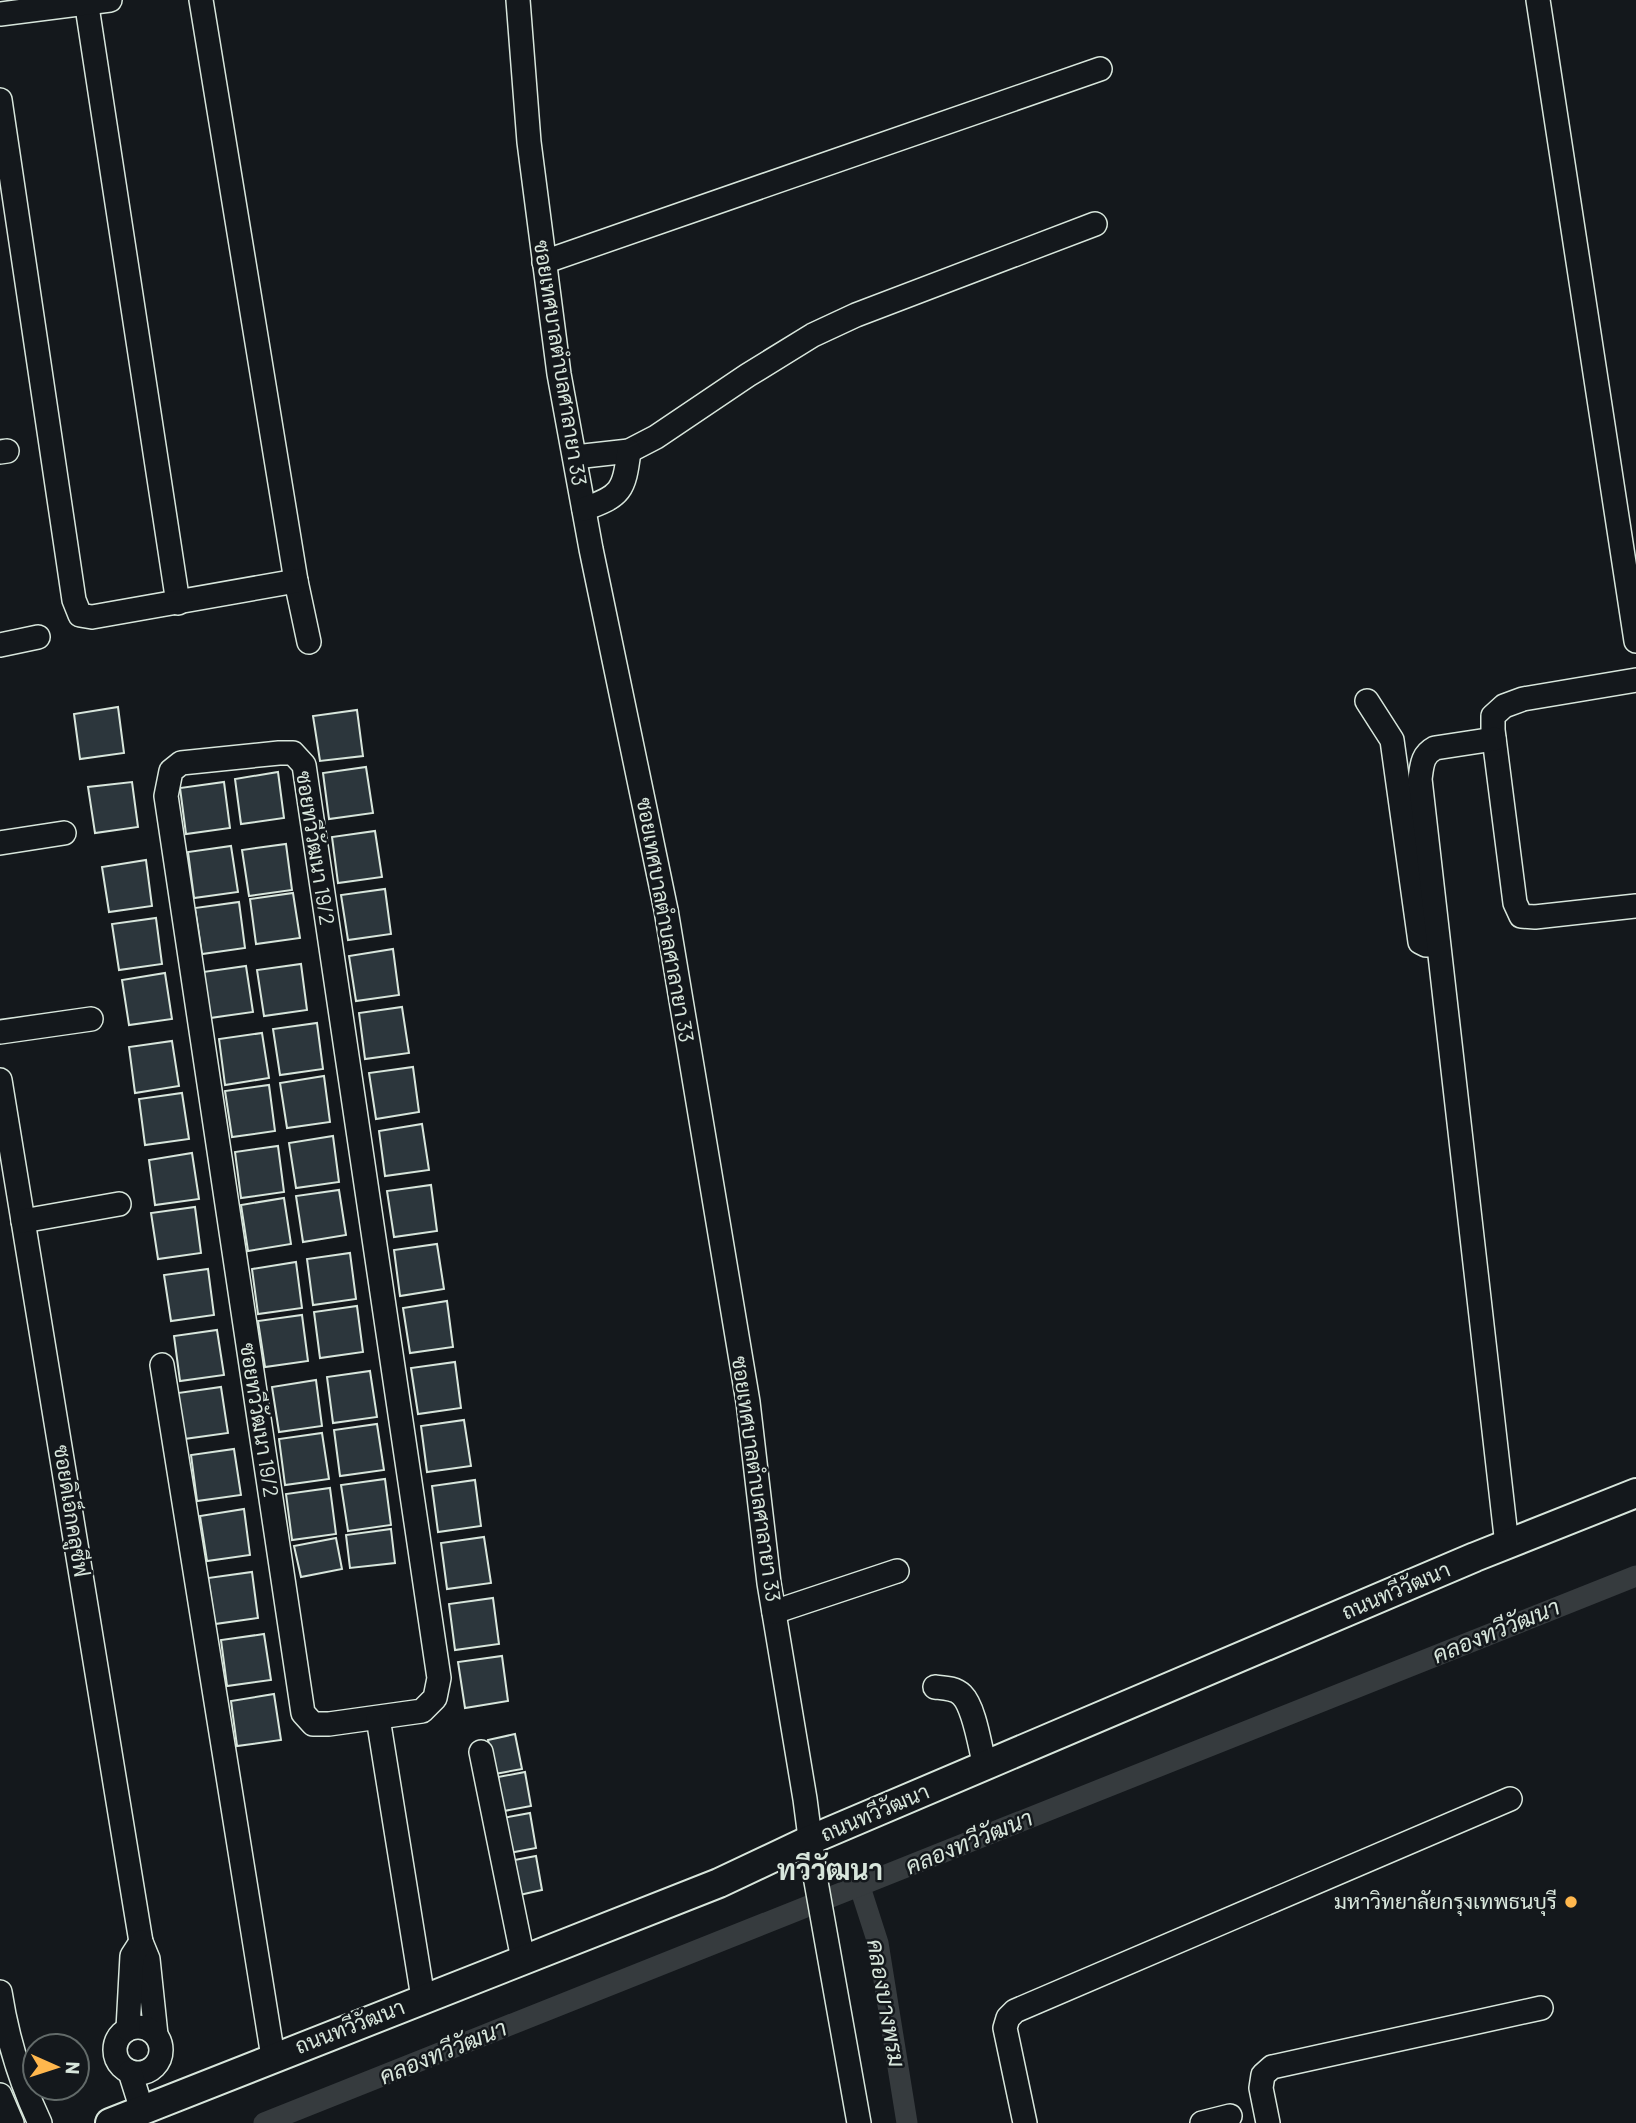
<svg xmlns="http://www.w3.org/2000/svg" width="1636" height="2123" viewBox="0 0 1636 2123" font-family="Barlow,Sarabun,sans-serif">
	<style>
		.lines { fill: none; stroke-linecap: round; stroke-linejoin: round }
		.canal { stroke: #363b3e; stroke-width: 21 }
		.building { fill: #2c363c; stroke: #d8e6dc; stroke-width: 2 }
		.minor-casing { stroke: #d8e6dc; stroke-width: 26 }
		.major-casing { stroke: #d8e6dc; stroke-width: 32 }
		.minor { stroke: #14181c; stroke-width: 23 }
		.major { stroke: #14181c; stroke-width: 28 }
		.poi-dot { fill: #ffb74d; stroke: #14181c; stroke-width: 2.5 }
		.labels { text-anchor: middle; stroke-width: 5; stroke-linejoin: round; paint-order: stroke }
		.street-label { font-size: 21px; fill: #d8e6dc; stroke: #14181c }
		.poi-label { font-size: 21px; fill: #d8e6dc; stroke: #14181c; text-anchor: end }
		.water-label { font-size: 23px; font-style: italic; fill: #d8e6dc; stroke: #14181c }
		.district-label { font-size: 28px; font-weight: bold; fill: #d8e6dc; stroke: #14181c }
	</style>
	<rect width="100%" height="100%" fill="#14181c"/>
	<g class="lines">
		<g class="canal">
			<path d="M859,1884L878,1943L907,2123"/>
			<path d="M264,2123L1636,1576"/>
		</g>
	</g>
	<g class="building">
		<path d="M118,707L124,753L80,759L74,714Z"/>
		<path d="M357,710L363,756L320,761L313,716Z"/>
		<path d="M366,767L373,813L329,819L323,773Z"/>
		<path d="M278,772L284,818L241,824L235,779Z"/>
		<path d="M132,782L138,827L95,833L88,787Z"/>
		<path d="M224,782L230,828L186,834L180,788Z"/>
		<path d="M375,831L382,877L338,883L332,837Z"/>
		<path d="M286,844L292,890L249,896L242,850Z"/>
		<path d="M231,846L238,892L194,898L188,852Z"/>
		<path d="M146,860L152,906L109,912L102,867Z"/>
		<path d="M385,889L391,934L348,940L341,895Z"/>
		<path d="M293,893L300,938L256,944L250,899Z"/>
		<path d="M239,902L245,948L202,954L195,908Z"/>
		<path d="M156,918L162,964L119,970L112,924Z"/>
		<path d="M393,949L399,995L356,1001L349,956Z"/>
		<path d="M301,964L307,1010L264,1016L257,970Z"/>
		<path d="M246,966L253,1012L210,1018L203,972Z"/>
		<path d="M165,973L172,1019L129,1025L122,980Z"/>
		<path d="M402,1007L409,1053L365,1059L359,1013Z"/>
		<path d="M317,1023L323,1069L280,1075L273,1029Z"/>
		<path d="M262,1033L269,1078L225,1085L219,1039Z"/>
		<path d="M172,1041L179,1086L135,1093L129,1047Z"/>
		<path d="M413,1067L419,1112L376,1119L369,1073Z"/>
		<path d="M324,1076L330,1122L287,1128L280,1083Z"/>
		<path d="M269,1085L275,1131L232,1137L225,1091Z"/>
		<path d="M182,1093L189,1139L145,1145L139,1099Z"/>
		<path d="M422,1124L429,1170L385,1176L379,1131Z"/>
		<path d="M333,1136L339,1182L296,1188L289,1143Z"/>
		<path d="M278,1146L284,1192L241,1198L235,1152Z"/>
		<path d="M192,1153L199,1199L155,1205L149,1160Z"/>
		<path d="M431,1185L437,1231L394,1237L387,1191Z"/>
		<path d="M339,1190L346,1235L303,1242L296,1196Z"/>
		<path d="M284,1198L291,1244L248,1251L241,1205Z"/>
		<path d="M195,1207L201,1253L158,1259L151,1213Z"/>
		<path d="M437,1244L444,1289L400,1296L394,1250Z"/>
		<path d="M350,1253L356,1299L313,1305L307,1259Z"/>
		<path d="M296,1262L302,1308L258,1314L252,1269Z"/>
		<path d="M208,1269L214,1315L171,1321L164,1275Z"/>
		<path d="M447,1301L453,1347L410,1353L403,1308Z"/>
		<path d="M357,1306L363,1352L320,1358L314,1312Z"/>
		<path d="M302,1315L308,1361L265,1367L258,1321Z"/>
		<path d="M217,1330L224,1375L180,1381L174,1336Z"/>
		<path d="M455,1362L461,1408L418,1414L411,1368Z"/>
		<path d="M370,1371L377,1417L333,1423L327,1377Z"/>
		<path d="M316,1380L322,1426L279,1432L272,1387Z"/>
		<path d="M221,1387L228,1433L184,1439L178,1393Z"/>
		<path d="M464,1420L471,1466L427,1472L421,1426Z"/>
		<path d="M377,1424L384,1470L340,1476L334,1430Z"/>
		<path d="M322,1433L329,1479L285,1485L279,1439Z"/>
		<path d="M234,1449L241,1495L197,1501L191,1455Z"/>
		<path d="M385,1479L391,1525L348,1531L341,1485Z"/>
		<path d="M475,1480L481,1526L438,1532L432,1486Z"/>
		<path d="M330,1488L336,1534L292,1540L286,1494Z"/>
		<path d="M244,1509L250,1555L207,1561L200,1516Z"/>
		<path d="M391,1529L395,1563L350,1568L346,1535Z"/>
		<path d="M484,1537L491,1583L447,1589L441,1543Z"/>
		<path d="M336,1538L342,1569L301,1577L294,1546Z"/>
		<path d="M252,1572L258,1618L215,1624L208,1578Z"/>
		<path d="M493,1598L499,1644L455,1650L449,1604Z"/>
		<path d="M264,1634L271,1680L227,1686L221,1640Z"/>
		<path d="M502,1656L508,1701L465,1708L458,1662Z"/>
		<path d="M274,1694L281,1740L237,1746L231,1701Z"/>
		<path d="M515,1734L522,1769L495,1774L488,1740Z"/>
		<path d="M525,1772L531,1806L504,1811L498,1777Z"/>
		<path d="M530,1813L536,1848L509,1853L503,1818Z"/>
		<path d="M536,1856L542,1890L515,1896L509,1861Z"/>
	</g>
	<g class="lines">
		<defs>
			<g id="minor">
				<path d="M86,0L178,603"/>
				<path d="M201,0L296,581L309,642"/>
				<path d="M518,0L529,142L559,374L591,549L666,910L748,1402L769,1583L805,1799L815,1876L859,2123"/>
				<path d="M1538,0L1636,641"/>
				<path d="M0,14L110,0"/>
				<path d="M0,100L74,600L80,615L92,617L296,581"/>
				<path d="M544,262L1100,69"/>
				<path d="M0,452L7,451"/>
				<path d="M575,457L629,451L656,437L748,375L813,335L856,315L1095,224"/>
				<path d="M584,509C621,496 624,491 629,451"/>
				<path d="M0,645L38,637"/>
				<path d="M1636,680L1523,699L1504,706L1493,716V730L1515,903L1521,916L1535,917L1636,906"/>
				<path d="M1367,701L1392,740L1420,942L1426,945H1438"/>
				<path d="M1494,739L1435,748C1422,755 1422,765 1420,779L1507,1545"/>
				<path d="M279,753H293L304,765L439,1678L435,1698L422,1711L329,1724H313L303,1713L166,796L171,771L181,763Z"/>
				<path d="M0,843L64,833"/>
				<path d="M0,1032L91,1019"/>
				<path d="M0,1080L141,1942L148,1959L156,2035"/>
				<path d="M23,1221L119,1204"/>
				<path d="M162,1365L273,2057"/>
				<path d="M774,1612L897,1571"/>
				<path d="M935,1687C945,1688 955,1688 962,1695C975,1708 980,1748 985,1766"/>
				<path d="M378,1718L423,1998"/>
				<path d="M481,1752L523,1959"/>
				<path d="M0,1992C7,2037 20,2081 40,2123"/>
				<circle cx="138" cy="2050" r="23"/>
				<path d="M128,2029L132,1956L141,1942"/>
				<path d="M130,2072L142,2110"/>
				<path d="M0,2095L12,2123"/>
				<path d="M1025,2123L1005,2028L1008,2018L1015,2011L1510,1799"/>
				<path d="M1202,2123L1230,2116"/>
				<path d="M1268,2123L1261,2088L1263,2075L1272,2067L1541,2008"/>
			</g>
			<path id="major" d="M110,2123L719,1883L810,1840L1475,1557L1636,1493"/>
		</defs>
		<use href="#minor" class="minor-casing"/>
		<use href="#major" class="major-casing"/>
		<use href="#minor" class="minor"/>
		<use href="#major" class="major"/>
	</g>
	<circle class="poi-dot" cx="1571" cy="1902" r="7"/>
	<g class="labels">
		<g class="street-label">
			<text transform="translate(560 363) rotate(81)" y="7">ซอยเทศบาลตำบลศาลายา 33</text>
			<text transform="translate(315 848) rotate(81)" y="7">ซอยทวีวัฒนา 19/2</text>
			<text transform="translate(665 920) rotate(80)" y="7">ซอยเทศบาลตำบลศาลายา 33</text>
			<text transform="translate(259 1420) rotate(81)" y="7">ซอยทวีวัฒนา 19/2</text>
			<text transform="translate(756 1479) rotate(82)" y="7">ซอยเทศบาลตำบลศาลายา 33</text>
			<text transform="translate(71 1511) rotate(81)" y="7">ซอยดิเอ็กคลูซีฟ</text>
			<text transform="translate(1396 1591) rotate(-23)" y="7">ถนนทวีวัฒนา</text>
			<text transform="translate(875 1813) rotate(-23)" y="7">ถนนทวีวัฒนา</text>
			<text transform="translate(350 2027) rotate(-21)" y="7">ถนนทวีวัฒนา</text>
		</g>
		<g class="poi-label">
			<text x="1557" y="1909">มหาวิทยาลัยกรุงเทพธนบุรี</text>
		</g>
		<g class="water-label">
			<text transform="translate(1496 1631) rotate(-22)" y="8">คลองทวีวัฒนา</text>
			<text transform="translate(969 1842) rotate(-22)" y="8">คลองทวีวัฒนา</text>
			<text transform="translate(886 2003) rotate(80)" y="8">คลองบางพรม</text>
			<text transform="translate(443 2052) rotate(-22)" y="8">คลองทวีวัฒนา</text>
		</g>
		<g class="district-label">
			<text x="830" y="1880">ทวีวัฒนา</text>
		</g>
	</g>
	<g transform="translate(56 2067) rotate(93)"><circle r="33" fill="#14181c" stroke="#626a69" stroke-width="2"/>
	<path d="M0-5L12 26L0 18L-12 26Z" fill="#ffb74d"/>
	<text y="-10" font-size="19" font-weight="bold" text-anchor="middle" fill="#d8e6dc">N</text>
	</g>
</svg>
